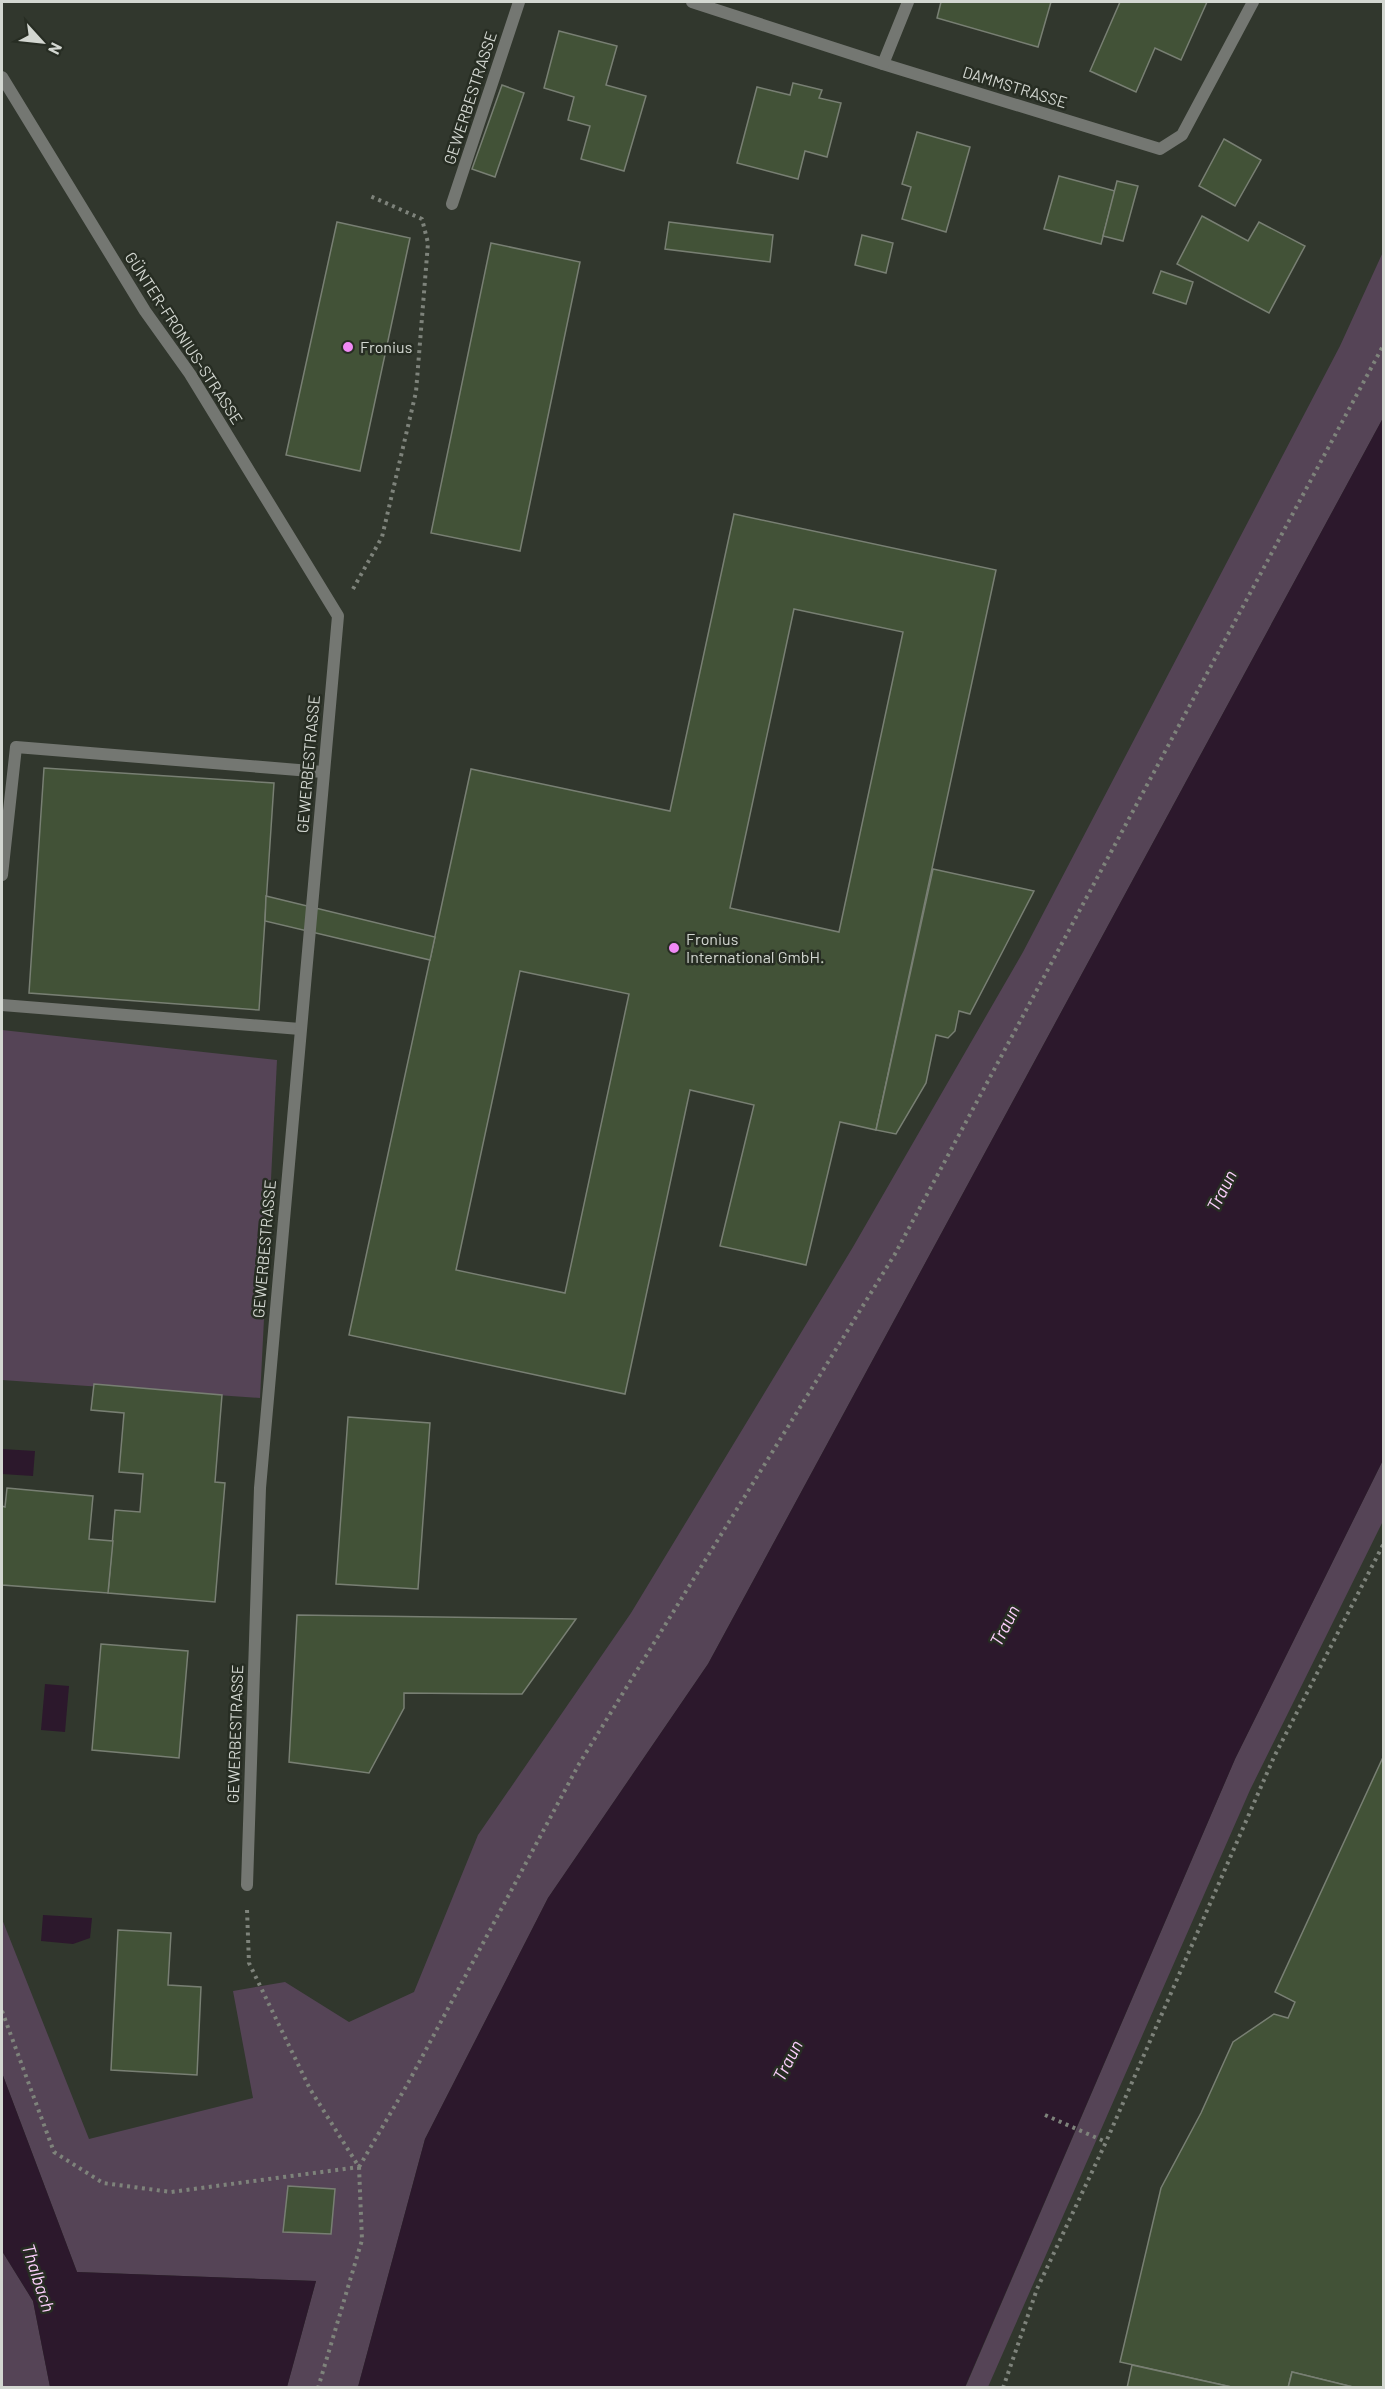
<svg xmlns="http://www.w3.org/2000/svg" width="1385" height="2389" viewBox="0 0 1385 2389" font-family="Barlow,sans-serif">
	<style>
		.green { fill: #554456 }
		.water { fill: #2c182c }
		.building { fill: #425237; stroke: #787f73; stroke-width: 1.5; fill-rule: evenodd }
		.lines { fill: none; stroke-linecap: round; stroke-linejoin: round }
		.path { stroke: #7e837b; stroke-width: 4; stroke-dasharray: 3 4.5; stroke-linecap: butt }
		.lane { stroke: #747772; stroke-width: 12 }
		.street { stroke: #747772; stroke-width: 12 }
		.poi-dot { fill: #f18af5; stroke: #272d23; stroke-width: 2 }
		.labels { text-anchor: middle; stroke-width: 5; stroke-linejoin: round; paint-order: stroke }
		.street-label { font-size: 16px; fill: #d3d7d1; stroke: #272d23 }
		.poi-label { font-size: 16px; fill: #d3d7d1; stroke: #272d23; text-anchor: start }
		.water-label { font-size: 18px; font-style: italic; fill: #fdd0fd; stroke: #272d23 }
	</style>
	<rect width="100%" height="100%" fill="#31372d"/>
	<g class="green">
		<path d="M1383,252V418L708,1664L548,1898L425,2139L358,2387H287L316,2281L77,2272L2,2073V1919L89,2139L253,2098L233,1991L285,1982L349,2022L414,1992L478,1835L631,1613L853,1247L1023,952L1340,346Z"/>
		<path d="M2,1030L277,1060L260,1398L2,1380Z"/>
		<path d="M1383,1460V1521L1250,1790L988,2387L965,2388L1235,1759Z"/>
		<path d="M2,2251L33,2301L50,2387H2Z"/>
	</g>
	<g class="water">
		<path d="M1383,418V1460L1235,1759L965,2387H358L425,2139L548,1898L708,1664Z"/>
		<path d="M2,1449L35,1451L33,1476L2,1474Z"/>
		<path d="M45,1684L69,1686L65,1732L41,1730Z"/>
		<path d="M43,1915L92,1918L90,1938L73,1944L41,1941Z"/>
		<path d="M2,2073L77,2272L316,2281L287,2387H50L33,2301L2,2251Z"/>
	</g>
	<g class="building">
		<path d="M941,2H1051L1038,47L937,18Z"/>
		<path d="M1120,2H1207L1181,60L1155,48L1136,92L1090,71Z"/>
		<path d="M559,31L617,46L606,85L646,96L624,171L581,159L590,126L568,120L574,97L544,88Z"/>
		<path d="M793,83L822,90L819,98L841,103L827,157L805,151L798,179L737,163L757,87L790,95Z"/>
		<path d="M502,85L524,93L495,177L472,169Z"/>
		<path d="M917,132L970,147L946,232L902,219L911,187L902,184Z"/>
		<path d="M1224,139L1261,160L1235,206L1199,186Z"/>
		<path d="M1059,176L1115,191L1101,244L1044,229Z"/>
		<path d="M1117,181L1138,186L1123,241L1103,236Z"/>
		<path d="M1202,216L1248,241L1259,222L1305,246L1269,313L1177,264Z"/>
		<path d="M337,222L410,238L360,471L286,455Z"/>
		<path d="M669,222L773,235L770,262L665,249Z"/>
		<path d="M862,235L893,243L886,273L855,265Z"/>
		<path d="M491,243L580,262L520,551L431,533Z"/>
		<path d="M1161,271L1193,282L1186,304L1153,293Z"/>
		<path d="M734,514L996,570L876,1130L840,1122L806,1265L766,1256L720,1246L754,1105L690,1090L625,1394L349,1335L471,769L670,811ZM794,609L903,632L839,932L730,908ZM520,971L629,994L565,1293L456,1270Z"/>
		<path d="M44,768L274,783L259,1010L29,993Z"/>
		<path d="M933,869L1034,891L970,1014L959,1011L955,1031L948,1038L936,1035L926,1083L896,1134L876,1130Z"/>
		<path d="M266,896L435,937L430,960L265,921Z"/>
		<path d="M94,1384L222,1395L215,1482L225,1483L215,1602L108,1593L115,1510L140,1512L143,1474L119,1472L124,1413L91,1410Z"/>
		<path d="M348,1417L430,1423L418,1589L336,1584Z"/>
		<path d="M7,1488L93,1496L89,1539L113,1541L108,1593L2,1585V1506L5,1507Z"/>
		<path d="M297,1615L576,1619L522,1694L404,1693V1708L369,1773L289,1762Z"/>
		<path d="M101,1644L188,1651L179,1758L92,1750Z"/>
		<path d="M1384,1755V2388H1357L1292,2372L1288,2388H1236L1120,2362L1161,2188L1201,2113L1233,2042L1274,2014L1288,2018L1295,2002L1275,1992Z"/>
		<path d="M118,1930L171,1933L168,1985L201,1987L197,2075L111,2070Z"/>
		<path d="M288,2186L335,2189L331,2234L283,2232Z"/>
		<path d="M1132,2365L1236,2388H1127Z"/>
		<path d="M1292,2372L1357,2388H1288Z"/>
	</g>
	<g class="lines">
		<g class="path">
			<path d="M353,589L382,537L416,392L428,243L422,219L370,196"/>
			<path d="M247,1910L249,1963L310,2089L359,2167L362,2240L318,2388"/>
			<path d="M2,2011L54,2152L103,2183L171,2192L359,2167"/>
			<path d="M1045,2115L1106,2142"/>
			<path d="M359,2167L407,2085L579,1764L895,1254L1384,344"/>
			<path d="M1003,2388L1037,2289L1106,2142L1274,1757L1384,1543"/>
		</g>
		<g class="lane">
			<path d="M2,875L16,747L323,772"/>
			<path d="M2,1005L300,1029"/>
		</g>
		<g class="street">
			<path d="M692,2L883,64L1160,149L1182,135L1253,2"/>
			<path d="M883,64L908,2"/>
			<path d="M2,77L145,311L190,374L338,616L260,1488L247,1885"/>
			<path d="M452,204L519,2"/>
		</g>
	</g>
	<g class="poi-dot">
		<circle cx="348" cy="347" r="6"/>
		<circle cx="674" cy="948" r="6"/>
	</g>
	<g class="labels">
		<g class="street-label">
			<text transform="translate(1015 87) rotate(17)" y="6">DAMMSTRASSE</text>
			<text transform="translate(470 98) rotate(-72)" y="6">GEWERBESTRASSE</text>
			<text transform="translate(184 338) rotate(57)" y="6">GÜNTER-FRONIUS-STRASSE</text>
			<text transform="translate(308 764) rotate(-85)" y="6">GEWERBESTRASSE</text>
			<text transform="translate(264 1249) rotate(-85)" y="6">GEWERBESTRASSE</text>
			<text transform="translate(235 1734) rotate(-88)" y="6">GEWERBESTRASSE</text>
		</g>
		<g class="poi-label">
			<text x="360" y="353">Fronius</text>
			<text x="686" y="945">Fronius<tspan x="686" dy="18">International GmbH.</tspan></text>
		</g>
		<g class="water-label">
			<text transform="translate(1222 1191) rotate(-63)" y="6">Traun</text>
			<text transform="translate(1005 1626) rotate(-63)" y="6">Traun</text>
			<text transform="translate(788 2061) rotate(-63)" y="6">Traun</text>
			<text transform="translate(38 2278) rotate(72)" y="6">Thalbach</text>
		</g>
	</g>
	<rect width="1385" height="2389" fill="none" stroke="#d3d7d1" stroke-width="6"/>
	<g transform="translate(42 42) rotate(117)" stroke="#272d23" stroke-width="4.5" paint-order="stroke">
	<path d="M0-4.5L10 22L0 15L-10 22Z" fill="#d3d7d1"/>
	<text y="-9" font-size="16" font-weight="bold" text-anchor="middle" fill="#d3d7d1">N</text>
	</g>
</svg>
